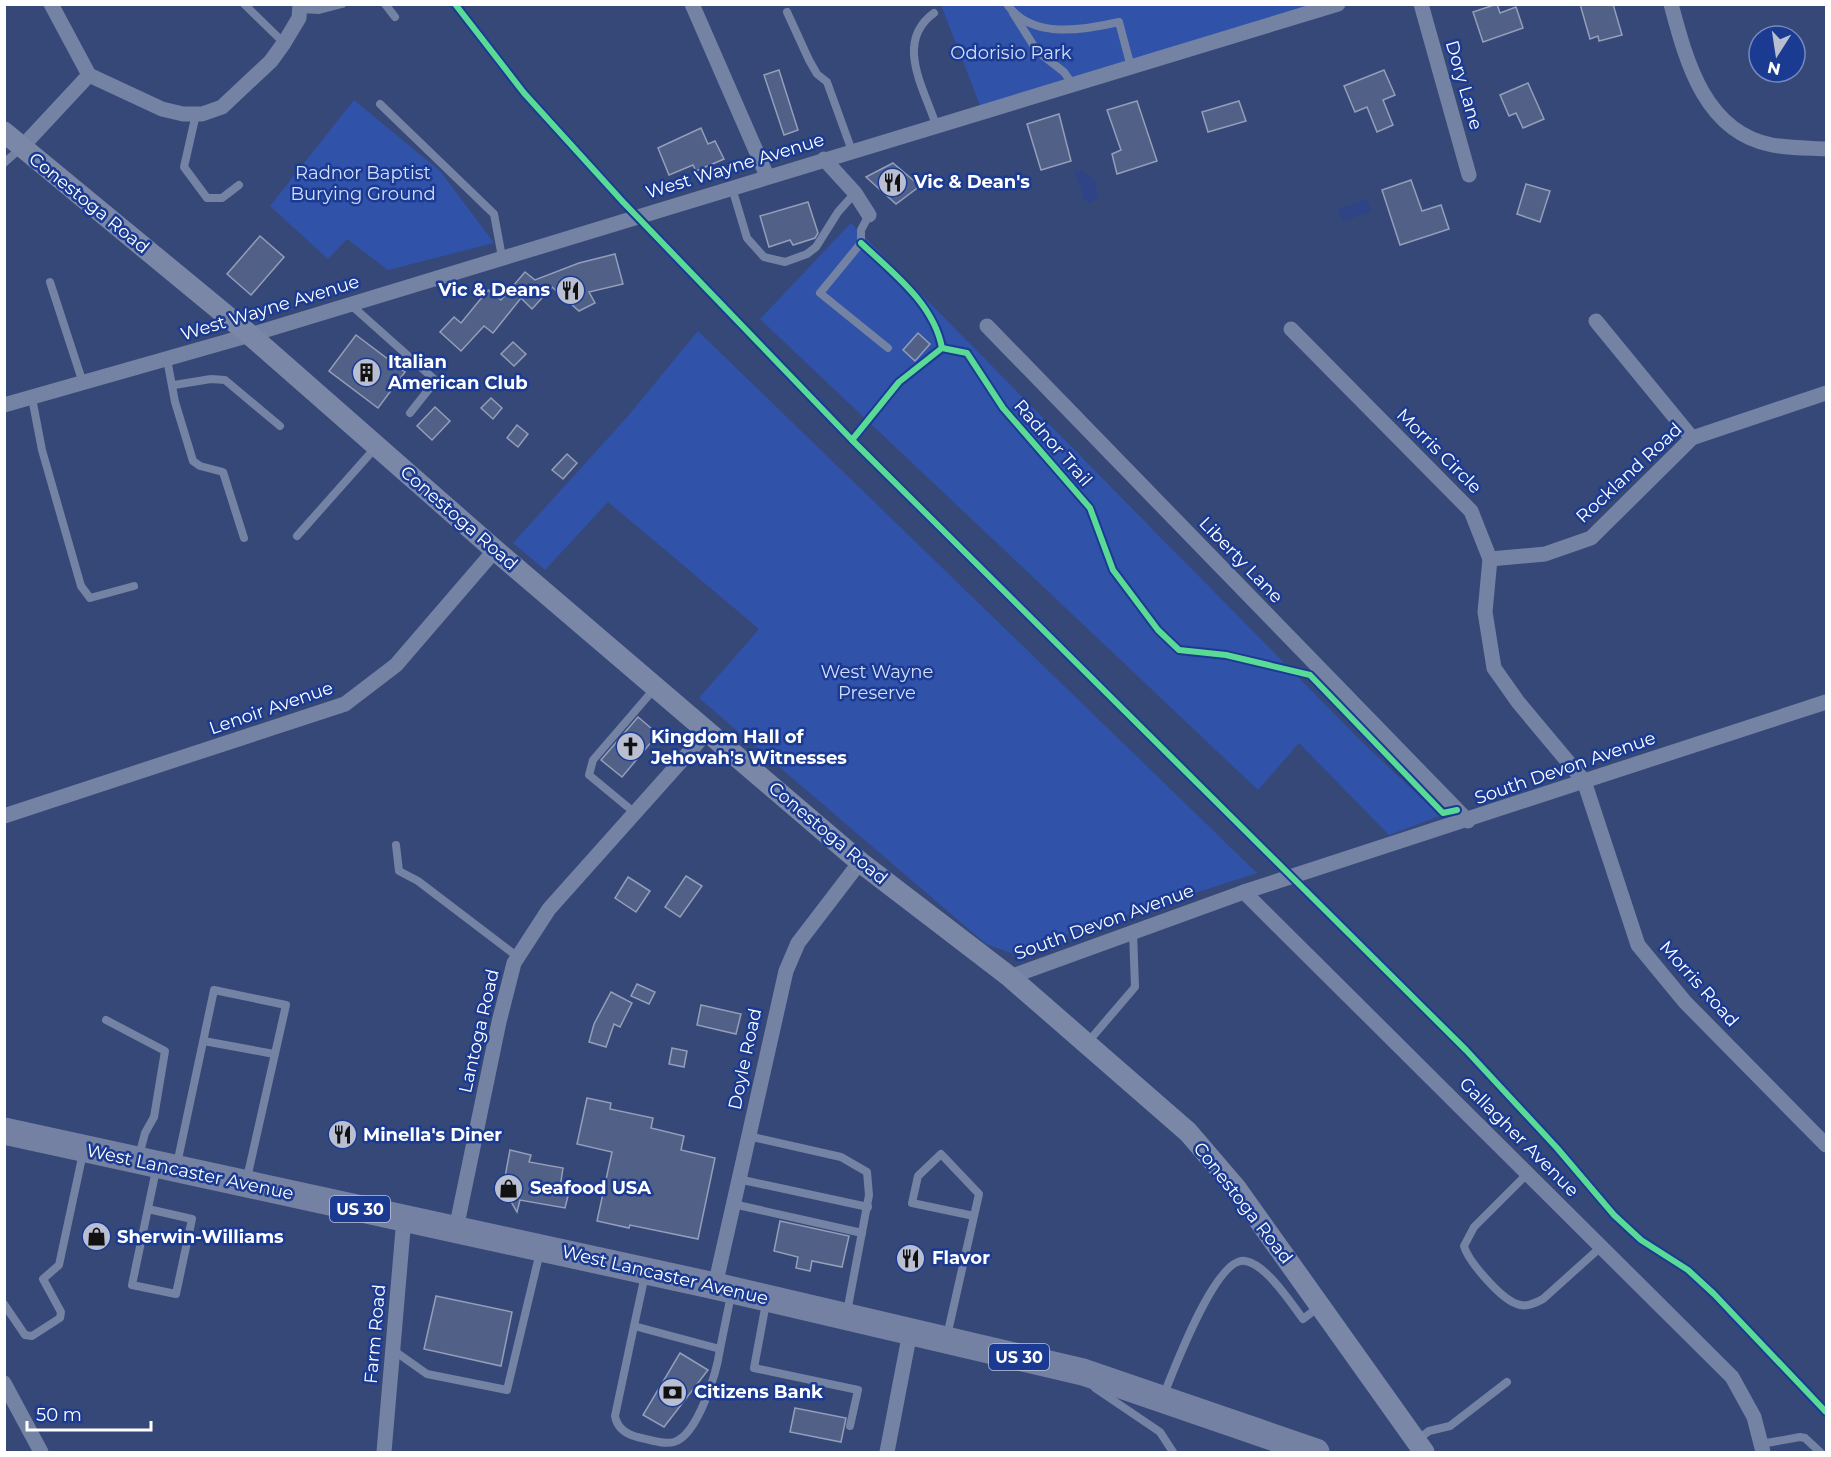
<svg xmlns="http://www.w3.org/2000/svg" width="1831" height="1457" viewBox="0 0 1831 1457" font-family="Montserrat,sans-serif">
	<style>
		.green { fill: #3052a9 }
		.water { fill: #2e4486 }
		.building { fill: #516086; stroke: #949eb9; stroke-width: 1.5 }
		.lines { fill: none; stroke-linecap: round; stroke-linejoin: round }
		.lane { stroke: #7482a3; stroke-width: 8 }
		.street { stroke: #7482a3; stroke-width: 15 }
		.secondary { stroke: #7a87a7; stroke-width: 21 }
		.highway { stroke: #7481a2; stroke-width: 27 }
		.cycleway-casing { stroke: #1b3b93; stroke-width: 10 }
		.cycleway { stroke: #5adb95; stroke-width: 6 }
		.labels { text-anchor: middle; stroke-width: 5; stroke-linejoin: round; paint-order: stroke }
		.shield { fill: #1b3b93; stroke: #bbc4df; stroke-width: 1.5 }
		.shield-label { font-size: 16px; font-weight: bold; fill: #fff }
		.park-label { font-size: 18px; fill: #d3defb; stroke: #1b3b93 }
		.street-label { font-size: 18px; fill: #fff; stroke: #1b3b93 }
		.poi-label { font-size: 18px; font-weight: bold; fill: #fff; stroke: #1b3b93; text-anchor: start }
	</style>
	<rect width="100%" height="100%" fill="#364878"/>
	<g class="green">
		<path d="M941,5H1338L983,113Z"/>
		<path d="M354,100L440,171L494,243L388,270L347,239L328,259L270,206Z"/>
		<path d="M851,223L1362,742L1440,816L1389,835L1299,743L1258,790L760,319Z"/>
		<path d="M698,331L1257,873L1011,953L986,944L699,698L759,629L608,502L545,570L513,543L628,416Z"/>
	</g>
	<g class="water">
		<path d="M1082,171L1095,181L1098,198L1090,203L1083,199L1081,187L1074,172Z"/>
		<path d="M1367,199L1371,212L1342,221L1338,209Z"/>
	</g>
	<g class="building">
		<path d="M1497,4L1500,13L1516,7L1523,28L1483,42L1473,12Z"/>
		<path d="M1580,4H1613L1622,35L1599,41L1598,36L1590,39Z"/>
		<path d="M779,70L798,130L784,135L764,75Z"/>
		<path d="M1384,70L1395,95L1383,100L1393,125L1377,132L1367,107L1355,112L1344,86Z"/>
		<path d="M1528,83L1544,119L1523,128L1516,113L1509,116L1500,95Z"/>
		<path d="M1137,101L1157,161L1117,174L1112,154L1121,150L1107,110Z"/>
		<path d="M1239,101L1246,121L1208,132L1202,112Z"/>
		<path d="M1059,114L1071,161L1041,170L1027,124Z"/>
		<path d="M701,128L708,144L715,141L724,159L696,171L693,165L669,175L658,148Z"/>
		<path d="M893,163L920,186L896,204L866,177Z"/>
		<path d="M1411,180L1422,211L1441,205L1449,229L1400,245L1382,190Z"/>
		<path d="M1526,184L1550,191L1540,222L1517,214Z"/>
		<path d="M808,202L818,233L815,238L793,245L790,240L769,247L760,216Z"/>
		<path d="M260,236L284,257L251,295L227,274Z"/>
		<path d="M615,254L623,284L589,292L595,303L579,311L552,287L532,309L521,298L493,333L484,326L461,351L440,332L454,317L461,323L488,290L501,300L525,272L535,280L579,263Z"/>
		<path d="M918,333L930,344L915,361L903,350Z"/>
		<path d="M356,335L405,372L378,408L329,371Z"/>
		<path d="M513,342L526,354L514,366L501,354Z"/>
		<path d="M491,398L502,408L493,419L481,408Z"/>
		<path d="M435,407L450,421L432,440L417,426Z"/>
		<path d="M517,425L528,434L518,447L507,438Z"/>
		<path d="M567,454L577,463L563,479L552,470Z"/>
		<path d="M638,717L658,734L622,777L601,760Z"/>
		<path d="M686,876L702,886L680,917L665,907Z"/>
		<path d="M628,877L650,891L636,912L615,898Z"/>
		<path d="M637,984L655,992L649,1004L631,996Z"/>
		<path d="M611,992L632,1003L620,1027L614,1024L606,1047L589,1042L594,1024Z"/>
		<path d="M701,1005L741,1014L736,1034L697,1025Z"/>
		<path d="M672,1048L687,1051L684,1067L669,1064Z"/>
		<path d="M587,1098L611,1103L610,1109L653,1118L651,1128L684,1136L681,1150L715,1158L698,1239L630,1225L629,1228L597,1221L612,1152L577,1144Z"/>
		<path d="M510,1150L531,1155L529,1162L563,1168L559,1194L568,1196L565,1208L520,1200L517,1212L503,1188Z"/>
		<path d="M780,1221L849,1236L842,1267L812,1261L810,1271L796,1268L798,1257L774,1251Z"/>
		<path d="M436,1296L512,1312L501,1366L424,1349Z"/>
		<path d="M680,1353L708,1370L664,1427L643,1415Z"/>
		<path d="M795,1408L846,1418L841,1442L790,1432Z"/>
	</g>
	<g class="lines">
		<g class="lane">
			<path d="M244,4L284,43"/>
			<path d="M385,4L395,17"/>
			<path d="M1007,4C1031,40 1084,30 1119,22L1131,67"/>
			<path d="M300,9L319,10L342,4"/>
			<path d="M787,12L809,60L817,74L827,82L852,151"/>
			<path d="M934,13C894,42 924,88 936,125"/>
			<path d="M1013,13L1037,51L1064,72L1073,85"/>
			<path d="M380,104L494,214L502,257"/>
			<path d="M196,114L184,167L207,198H222L239,185"/>
			<path d="M4,163L21,148"/>
			<path d="M732,188L747,238L764,257L785,262L807,254L816,247L838,212L855,193"/>
			<path d="M869,215L861,230V243L820,293L888,348"/>
			<path d="M50,282L83,383"/>
			<path d="M351,305L434,379L433,384L410,413"/>
			<path d="M167,359L175,402L193,461L200,466L223,472L244,538"/>
			<path d="M174,385L211,379L225,380L280,426"/>
			<path d="M32,398L42,450L81,586L90,598L134,586"/>
			<path d="M297,536L376,447"/>
			<path d="M635,813L589,775L593,760L655,688"/>
			<path d="M396,845L399,871L418,881L518,957"/>
			<path d="M106,1020L165,1051L154,1117L145,1133L139,1156"/>
			<path d="M204,1041L274,1054"/>
			<path d="M1088,1042L1135,987L1133,932"/>
			<path d="M748,1136L841,1157L867,1172L869,1195L847,1312"/>
			<path d="M177,1164L214,990L286,1005L247,1178"/>
			<path d="M1528,1173L1474,1227L1464,1246C1468,1261 1501,1299 1517,1304C1526,1308 1535,1303 1543,1299L1602,1246"/>
			<path d="M738,1179L868,1207"/>
			<path d="M733,1204L862,1233"/>
			<path d="M148,1209L192,1219L176,1294L132,1285L156,1170"/>
			<path d="M645,1275L634,1326L720,1349L731,1295"/>
			<path d="M766,1303L754,1368L858,1390L850,1426"/>
			<path d="M4,1304L25,1335L32,1336L60,1318L61,1312L43,1279L59,1265L83,1153"/>
			<path d="M634,1326L615,1416C617,1428 626,1434 637,1437C647,1439 663,1445 674,1442C698,1435 717,1371 720,1349"/>
			<path d="M947,1336L979,1194L941,1154L918,1176L912,1203L974,1216"/>
			<path d="M393,1350L427,1374L507,1390L540,1252"/>
			<path d="M1095,1388L1160,1432L1173,1452"/>
			<path d="M1164,1394C1174,1370 1216,1256 1245,1261C1266,1264 1291,1303 1303,1319L1320,1306"/>
			<path d="M1417,1440L1429,1431L1450,1426L1507,1382"/>
			<path d="M1761,1444L1800,1437L1805,1438L1820,1452"/>
		</g>
		<g class="street">
			<path d="M51,4L89,75L162,109L183,114H202L222,107L271,61L284,43L299,18L300,4"/>
			<path d="M692,4L767,176"/>
			<path d="M1421,4L1469,175"/>
			<path d="M1671,4C1686,60 1704,132 1772,145C1789,148 1808,148 1826,149"/>
			<path d="M21,148L89,75"/>
			<path d="M824,159L855,193L869,215"/>
			<path d="M1596,321L1692,438"/>
			<path d="M987,326L1468,821"/>
			<path d="M1291,329L1471,511L1490,559L1485,612L1494,668L1518,702L1584,781L1638,945L1685,1002L1826,1145"/>
			<path d="M4,405L250,335L1338,4"/>
			<path d="M1490,559L1545,554L1591,538L1692,438L1826,393"/>
			<path d="M4,816L345,704L396,665L495,550"/>
			<path d="M1244,892L1732,1377L1754,1417L1763,1452"/>
			<path d="M1010,977L1244,892L1826,702"/>
			<path d="M456,1229L499,1022L514,963L549,909L708,731"/>
			<path d="M715,1286L786,971L798,943L860,862"/>
			<path d="M4,1383L41,1452"/>
			<path d="M384,1452L404,1218"/>
			<path d="M887,1452L910,1332"/>
		</g>
		<path class="secondary" d="M4,132L250,335L495,550L860,862L1010,977L1188,1132L1236,1188L1424,1452"/>
		<path class="highway" d="M4,1131L715,1286L1083,1372L1316,1452"/>
		<defs>
			<g id="cycleway">
				<path d="M455,4L524,93L623,202L852,440L1466,1050L1557,1148L1614,1215L1641,1240L1688,1270L1714,1294L1826,1412"/>
				<path d="M861,243C893,273 934,304 942,348"/>
				<path d="M852,440L899,382L942,348L967,353L1003,408L1090,508L1113,570L1158,630L1179,650L1226,655L1310,675L1443,813L1457,810"/>
			</g>
		</defs>
		<use href="#cycleway" class="cycleway-casing"/>
		<use href="#cycleway" class="cycleway"/>
	</g>
	<defs>
		<symbol id="restaurant-disc" viewBox="-11 -11 22 22"><circle r="9.5" fill="#b9bfd0" stroke="#1b3b93"/><path d="M-5-6h1v4h1v-4h1v4h1v-4h1v5L-1.5 .5V6h-2V.5L-5-1ZM5-6V6H3V1.5H1.5Q1.5-4 5-6Z" fill="#111"/></symbol>
		<symbol id="building-disc" viewBox="-11 -11 22 22"><circle r="9.5" fill="#b9bfd0" stroke="#1b3b93"/><path d="M-4-6H4V6H1V3H-1V6H-4ZM-2.5-4.3h1.7v1.8h-1.7ZM.8-4.3h1.7v1.8H.8ZM-2.5-1h1.7V.8h-1.7ZM.8-1h1.7V.8H.8Z" fill="#111"/></symbol>
		<symbol id="church-disc" viewBox="-11 -11 22 22"><circle r="9.5" fill="#b9bfd0" stroke="#1b3b93"/><path d="M-1.2-6h2.4v3.5h3.3v2.4h-3.3V6h-2.4V-.1h-3.3v-2.4h3.3Z" fill="#111"/></symbol>
		<symbol id="shop-disc" viewBox="-11 -11 22 22"><circle r="9.5" fill="#b9bfd0" stroke="#1b3b93"/><path d="M-5-2.5h2.3a2.7 3.5 0 0 1 5.4 0H5L5.5 6h-11ZM-1.5-2.5h3a1.5 2.3 0 0 0-3 0Z" fill="#111"/></symbol>
		<symbol id="bank-disc" viewBox="-11 -11 22 22"><circle r="9.5" fill="#b9bfd0" stroke="#1b3b93"/><path d="M-6-4H6V4H-6ZM0-2.3a2.3 2.3 0 1 0 0 4.6a2.3 2.3 0 1 0 0-4.6Z" fill="#111"/></symbol>
	</defs>
	<g fill-rule="evenodd">
		<use href="#restaurant-disc" x="876" y="166" width="33" height="33"/>
		<use href="#restaurant-disc" x="554" y="274" width="33" height="33"/>
		<use href="#building-disc" x="350" y="356" width="33" height="33"/>
		<use href="#church-disc" x="614" y="730" width="33" height="33"/>
		<use href="#restaurant-disc" x="326" y="1118" width="33" height="33"/>
		<use href="#shop-disc" x="492" y="1172" width="33" height="33"/>
		<use href="#shop-disc" x="80" y="1220" width="33" height="33"/>
		<use href="#restaurant-disc" x="894" y="1242" width="33" height="33"/>
		<use href="#bank-disc" x="656" y="1376" width="33" height="33"/>
	</g>
	<g class="labels">
		<g class="shield">
			<rect x="330" y="1196" width="60" height="26" rx="4.5"/>
			<rect x="989" y="1344" width="60" height="26" rx="4.5"/>
		</g>
		<g class="shield-label">
			<text x="360" y="1215">US 30</text>
			<text x="1019" y="1363">US 30</text>
		</g>
		<g class="park-label">
			<text x="1011" y="59">Odorisio Park</text>
			<text x="363" y="179">Radnor Baptist<tspan x="363" dy="21">Burying Ground</tspan></text>
			<text x="877" y="678">West Wayne<tspan x="877" dy="21">Preserve</tspan></text>
		</g>
		<g class="street-label">
			<text transform="translate(1464 85) rotate(74)" y="6">Dory Lane</text>
			<text transform="translate(735 166) rotate(-17)" y="6">West Wayne Avenue</text>
			<text transform="translate(89 203) rotate(39)" y="6">Conestoga Road</text>
			<text transform="translate(270 308) rotate(-17)" y="6">West Wayne Avenue</text>
			<text transform="translate(1053 443) rotate(49)" y="6">Radnor Trail</text>
			<text transform="translate(1439 451) rotate(45)" y="6">Morris Circle</text>
			<text transform="translate(1629 473) rotate(-43)" y="6">Rockland Road</text>
			<text transform="translate(459 518) rotate(41)" y="6">Conestoga Road</text>
			<text transform="translate(1241 560) rotate(46)" y="6">Liberty Lane</text>
			<text transform="translate(271 708) rotate(-19)" y="6">Lenoir Avenue</text>
			<text transform="translate(1565 768) rotate(-19)" y="6">South Devon Avenue</text>
			<text transform="translate(828 833) rotate(40)" y="6">Conestoga Road</text>
			<text transform="translate(1104 922) rotate(-20)" y="6">South Devon Avenue</text>
			<text transform="translate(1699 984) rotate(48)" y="6">Morris Road</text>
			<text transform="translate(479 1031) rotate(-77)" y="6">Lantoga Road</text>
			<text transform="translate(745 1059) rotate(-78)" y="6">Doyle Road</text>
			<text transform="translate(1519 1137) rotate(45)" y="6">Gallagher Avenue</text>
			<text transform="translate(190 1172) rotate(12)" y="6">West Lancaster Avenue</text>
			<text transform="translate(1243 1203) rotate(52)" y="6">Conestoga Road</text>
			<text transform="translate(665 1275) rotate(13)" y="6">West Lancaster Avenue</text>
			<text transform="translate(375 1334) rotate(-85)" y="6">Farm Road</text>
		</g>
		<g class="poi-label">
			<text x="914" y="188">Vic &amp; Dean's</text>
			<text x="550" y="296" text-anchor="end">Vic &amp; Deans</text>
			<text x="388" y="368">Italian<tspan x="388" dy="21">American Club</tspan></text>
			<text x="651" y="743">Kingdom Hall of<tspan x="651" dy="21">Jehovah's Witnesses</tspan></text>
			<text x="363" y="1141">Minella's Diner</text>
			<text x="530" y="1194">Seafood USA</text>
			<text x="117" y="1243">Sherwin-Williams</text>
			<text x="932" y="1264">Flavor</text>
			<text x="694" y="1398">Citizens Bank</text>
		</g>
	</g>
	<rect width="1831" height="1457" fill="none" stroke="#ffffff" stroke-width="12"/>
	<g transform="translate(1777 54) rotate(192)"><circle r="28" fill="#1b3b93" stroke="#7689be" stroke-width="1.5"/>
	<path d="M0-4.5L10 22L0 15L-10 22Z" fill="#b9bfd0"/>
	<text y="-9" font-size="16" font-weight="bold" text-anchor="middle" fill="#ffffff">N</text>
	</g>
	<path d="M27 1421v9h124v-9" fill="none" stroke="#ffffff" stroke-width="3"/>
	<text x="36" y="1421" font-size="18" fill="#ffffff" stroke="#1b3b93" stroke-width="4.5" paint-order="stroke">50 m</text>
</svg>
